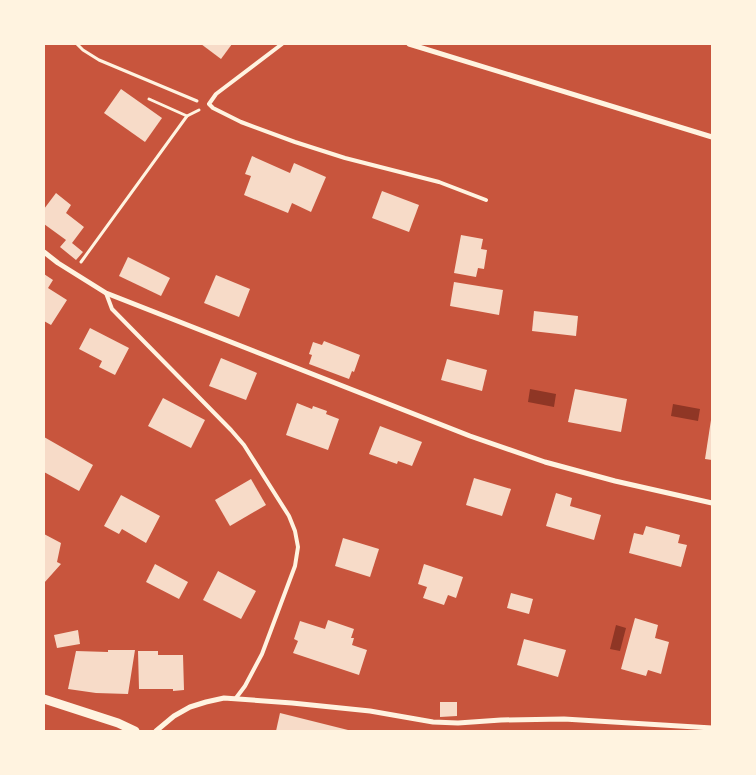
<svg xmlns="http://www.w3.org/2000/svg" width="756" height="775" viewBox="0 0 756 775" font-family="'Work Sans',sans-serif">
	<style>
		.water { fill: #8f3625 }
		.building { fill: #f7dbc8 }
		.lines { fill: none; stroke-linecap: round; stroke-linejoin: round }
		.path { stroke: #fff3e0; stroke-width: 3 }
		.service { stroke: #fff3e0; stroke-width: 4 }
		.minor { stroke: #fff3e0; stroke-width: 5 }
		.tertiary { stroke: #fff3e0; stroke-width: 9 }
	</style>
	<rect width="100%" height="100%" fill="#c8553d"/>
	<g class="water">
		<path d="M530,389L556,394L554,407L528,402Z"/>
		<path d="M673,404L700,409L698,421L671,416Z"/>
		<path d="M616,625L626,628L620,651L610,649Z"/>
	</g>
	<g class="building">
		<path d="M201,44H232L221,59Z"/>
		<path d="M121,89L162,118L145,142L104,113Z"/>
		<path d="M252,156L290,173L294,163L326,177L311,212L292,203L288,213L244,195L251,176L245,174Z"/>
		<path d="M382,191L419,205L409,232L372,218Z"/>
		<path d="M56,193L71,205L66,213L84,227L72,243L83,252L76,260L60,247L66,240L44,224V209Z"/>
		<path d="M461,235L483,239L481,249L487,250L484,269L478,268L476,277L454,273Z"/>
		<path d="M128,257L170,278L161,296L119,276Z"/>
		<path d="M44,274L53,280L48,288L67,300L51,325L44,321Z"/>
		<path d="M216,275L250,289L239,317L204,303Z"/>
		<path d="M454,282L503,290L499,315L450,306Z"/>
		<path d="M534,311L578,316L576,336L532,331Z"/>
		<path d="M90,328L129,348L115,375L99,367L102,361L79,349Z"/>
		<path d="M324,341L360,355L354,372L352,371L349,379L309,364L312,355L309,354L313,342L322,345Z"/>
		<path d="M221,358L257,373L246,400L209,386Z"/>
		<path d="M447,359L487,370L482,391L441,380Z"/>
		<path d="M575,389L627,399L621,432L568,422Z"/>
		<path d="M163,398L205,420L191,448L148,426Z"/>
		<path d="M297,403L312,409L313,406L327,411L326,414L339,419L328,450L286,435Z"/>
		<path d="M711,420H712V460L705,459Z"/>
		<path d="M380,426L422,442L412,466L398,461L397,464L369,454Z"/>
		<path d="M44,437L93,465L79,491L44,472Z"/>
		<path d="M474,478L511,489L502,516L466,505Z"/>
		<path d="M251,479L266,505L230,526L215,500Z"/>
		<path d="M556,493L572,498L570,506L601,515L594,540L546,526Z"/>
		<path d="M121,495L160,516L146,543L122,529L119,534L104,526Z"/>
		<path d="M646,526L680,535L678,543L687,545L681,567L629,553L634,533L643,535Z"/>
		<path d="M44,534L61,543L57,562L61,564L44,583Z"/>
		<path d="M343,538L379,549L370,577L335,566Z"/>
		<path d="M155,564L188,582L179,599L146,582Z"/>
		<path d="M424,564L463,577L456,598L448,595L444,605L423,598L427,587L418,584Z"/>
		<path d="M218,571L256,591L241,619L203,600Z"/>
		<path d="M511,593L533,599L529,614L507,608Z"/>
		<path d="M635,618L658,625L655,638L669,642L661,674L648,670L646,676L621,669Z"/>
		<path d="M328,620L354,629L351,638H354L352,645L367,650L359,675L293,653L298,641L294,639L300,621L325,629Z"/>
		<path d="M78,630L80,644L57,648L54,635Z"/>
		<path d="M524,639L566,650L558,677L517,665Z"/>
		<path d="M108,650H135L128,694L96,693L68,689L76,651L108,652Z"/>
		<path d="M138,651H158V655H183L184,690L173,691V689H139Z"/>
		<path d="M440,702H457V716L440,717Z"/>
		<path d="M280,713L352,731H276Z"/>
	</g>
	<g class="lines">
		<g class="path">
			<path d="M77,44L83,50L99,60L197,101"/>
			<path d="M149,99L187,116L199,110"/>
			<path d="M81,262L187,116"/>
		</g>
		<g class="service">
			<path d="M282,44L216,94L209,104L213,108L241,122L295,142L345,158L439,182L486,200"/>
			<path d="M106,293L112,309L231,430L244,445L289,516L295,531L298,547L295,566L262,654L245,686L236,698"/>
		</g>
		<g class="minor">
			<path d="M409,44L712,137"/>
			<path d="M44,252L58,263L106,293L470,436L545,462L615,481L712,503"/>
			<path d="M156,731L174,716L190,707L206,702L224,698L292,703L370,711L433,722L458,723L501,720L564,719L712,728"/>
		</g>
		<path class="tertiary" d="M44,699L118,723L135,731"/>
	</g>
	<rect width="756" height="775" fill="none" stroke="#fff3e0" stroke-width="90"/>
</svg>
